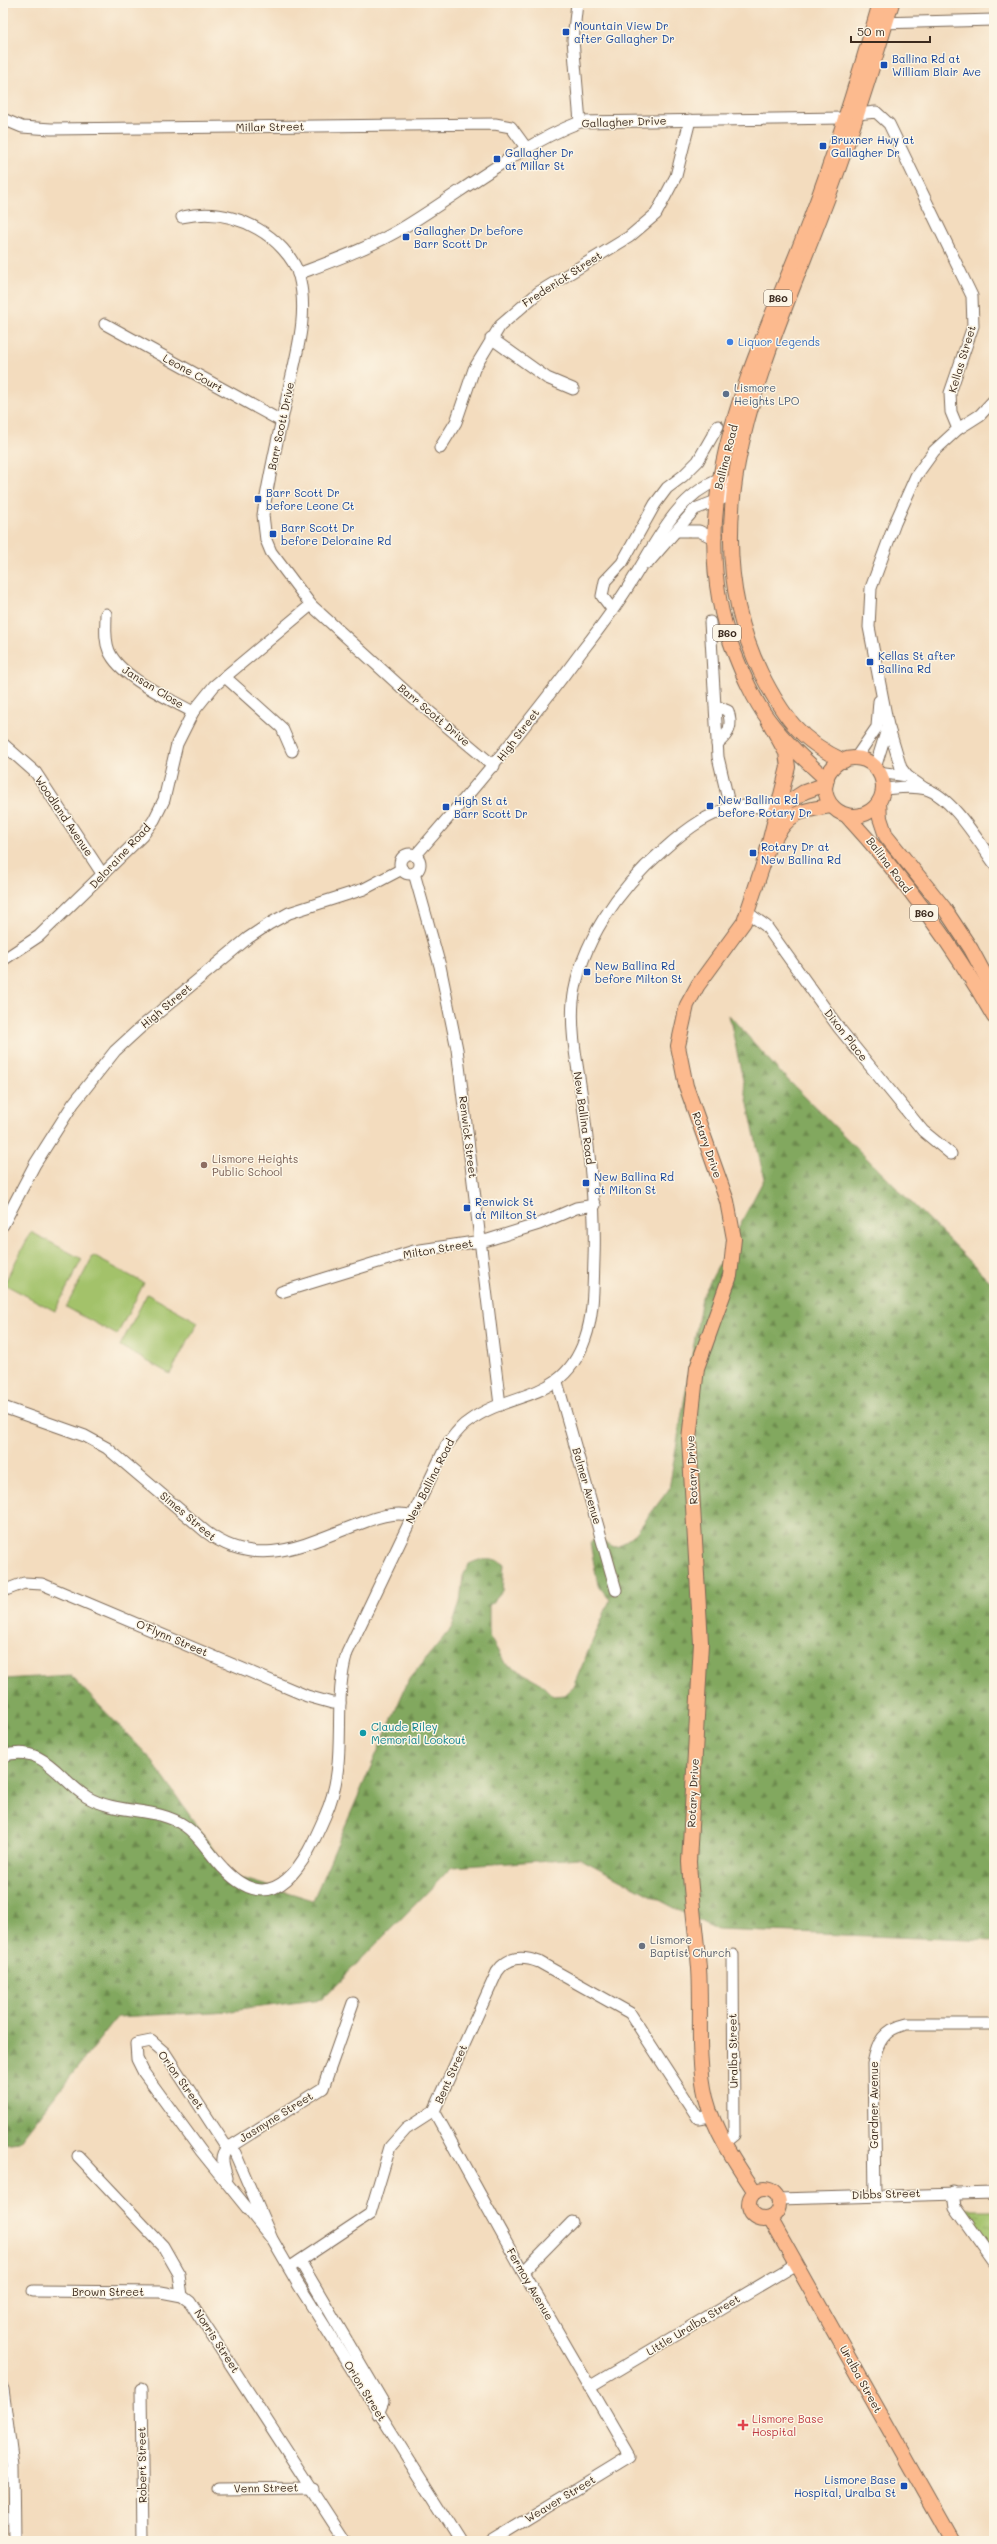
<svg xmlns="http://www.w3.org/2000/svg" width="997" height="2544" viewBox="0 0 997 2544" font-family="Mali,sans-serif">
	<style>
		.grass { fill: url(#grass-tufts); stroke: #6f7644 }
		.forest { fill: url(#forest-firs); stroke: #5e693e }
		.garden { fill: #a3c26a; stroke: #6f7644 }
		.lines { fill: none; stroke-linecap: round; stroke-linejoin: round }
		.minor-casing { stroke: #7b6856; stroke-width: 13 }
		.major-casing { stroke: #7b6856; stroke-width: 16 }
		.minor { stroke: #fff; stroke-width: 11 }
		.major { stroke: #fcba8e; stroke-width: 14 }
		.transit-dot { fill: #1a4fb4; stroke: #fcf5e5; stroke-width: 1.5 }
		.shop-dot { fill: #3f7fe0; stroke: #fcf5e5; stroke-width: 1.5 }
		.service-dot { fill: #5c6f8a; stroke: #fcf5e5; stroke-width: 1.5 }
		.education-dot { fill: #8d6e63; stroke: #fcf5e5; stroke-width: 1.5 }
		.culture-dot { fill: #0f9aa8; stroke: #fcf5e5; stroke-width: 1.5 }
		.worship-dot { fill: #6b7280; stroke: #fcf5e5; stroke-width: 1.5 }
		.health-dot { fill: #e0444e; stroke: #fcf5e5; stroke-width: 1.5 }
		.labels { text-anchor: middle; stroke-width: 3; stroke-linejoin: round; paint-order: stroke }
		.shield { fill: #fcf5e5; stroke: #75675a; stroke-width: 1 }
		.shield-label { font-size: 10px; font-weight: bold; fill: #3b2a1e }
		.transit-label { font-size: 11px; fill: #164399; stroke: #fcf5e5; text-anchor: start }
		.street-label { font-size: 11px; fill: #3b2a1e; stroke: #fcf5e5 }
		.shop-label { font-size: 11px; fill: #366cbe; stroke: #fcf5e5; text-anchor: start }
		.service-label { font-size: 11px; fill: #4e5e75; stroke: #fcf5e5; text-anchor: start }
		.education-label { font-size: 11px; fill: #785e54; stroke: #fcf5e5; text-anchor: start }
		.culture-label { font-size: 11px; fill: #0d838f; stroke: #fcf5e5; text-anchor: start }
		.worship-label { font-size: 11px; fill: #5b616d; stroke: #fcf5e5; text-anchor: start }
		.health-label { font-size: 11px; fill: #be3a42; stroke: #fcf5e5; text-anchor: start }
	</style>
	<defs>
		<pattern id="grass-tufts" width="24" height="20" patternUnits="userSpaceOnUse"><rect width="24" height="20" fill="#a3c26a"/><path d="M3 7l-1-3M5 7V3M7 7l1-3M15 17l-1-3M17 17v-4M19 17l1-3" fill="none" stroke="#869e57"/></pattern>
		<pattern id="forest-firs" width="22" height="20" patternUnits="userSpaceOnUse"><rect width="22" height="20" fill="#82a85e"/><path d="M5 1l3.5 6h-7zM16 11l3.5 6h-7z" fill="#6c894d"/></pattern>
	</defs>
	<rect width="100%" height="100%" fill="#fcf5e5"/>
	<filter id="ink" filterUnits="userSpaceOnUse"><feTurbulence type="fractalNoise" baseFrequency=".025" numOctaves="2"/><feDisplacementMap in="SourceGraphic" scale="8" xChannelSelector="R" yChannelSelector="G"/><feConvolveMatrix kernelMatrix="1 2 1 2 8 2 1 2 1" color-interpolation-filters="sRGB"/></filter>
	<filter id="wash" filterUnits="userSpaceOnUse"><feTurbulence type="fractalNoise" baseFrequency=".012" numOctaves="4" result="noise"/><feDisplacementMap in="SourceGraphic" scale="16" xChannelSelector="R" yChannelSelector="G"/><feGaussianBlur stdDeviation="0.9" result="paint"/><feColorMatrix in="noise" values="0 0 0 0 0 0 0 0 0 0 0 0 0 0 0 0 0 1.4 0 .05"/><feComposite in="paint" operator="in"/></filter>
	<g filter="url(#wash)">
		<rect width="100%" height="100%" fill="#f3dcbe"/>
		<path class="grass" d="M963,2210H994V2255Z"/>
		<path class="forest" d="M729,1015L777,1069L994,1285V1941L717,1930L579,1858L452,1867L322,1999L231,2011L117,2017L19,2142L3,2144V1679L70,1675L150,1758L231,1875L313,1900L409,1679L452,1627L460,1602L463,1576L469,1564C482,1558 492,1556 504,1564L502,1591L489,1606V1636L505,1663L539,1682L553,1696L564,1695L573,1687L610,1600L598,1585L590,1543L594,1538L606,1542L613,1547L619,1546L636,1533L669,1489L702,1297L764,1179Z"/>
		<g class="garden">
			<path d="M31,1232L82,1259L55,1311L4,1284Z"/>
			<path d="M93,1256L144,1283L117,1335L66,1307Z"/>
			<path d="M147,1294L198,1322L170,1374L120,1346Z"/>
		</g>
	</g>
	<g filter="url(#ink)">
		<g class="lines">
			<defs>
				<g id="minor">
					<path d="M577,3L573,40L580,122"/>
					<path d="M879,23L994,20"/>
					<path d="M857,114L876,112L889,124L972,296L973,326L950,393L951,412L958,429"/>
					<path d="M3,119L22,127L51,129L495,124L511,127L527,149"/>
					<path d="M182,217C208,211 234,215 258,229C274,238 294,257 299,276C309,316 296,354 288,393C279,433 269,474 263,515L266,540L271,552L311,605L413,698L494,766"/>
					<path d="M298,274C335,260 372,247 406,226C460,193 522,144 580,122L844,118"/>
					<path d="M105,324L281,421"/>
					<path d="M491,338L547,378L573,389"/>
					<path d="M440,448L456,422L474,369L500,326L539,292L629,237L656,214L676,176L690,120"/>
					<path d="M676,531H699L713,538"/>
					<path d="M648,563L695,509L724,498L732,480"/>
					<path d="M612,609L602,596L605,581L622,563L655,504L667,488L683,476L698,461L718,426"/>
					<path d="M106,614C106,627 104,639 109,651C120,677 168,698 193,712"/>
					<path d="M710,622L718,757L730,808"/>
					<path d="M225,677L282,728L292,751"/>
					<path d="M716,706L728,711C733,726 729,734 717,744"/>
					<path d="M889,728L901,768L907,776L924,788"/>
					<path d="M3,744L36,773L103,875"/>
					<path d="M855,759L877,727L879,701"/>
					<path d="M875,768L888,726L869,627L871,588L895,523L916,476L934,451L958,429L980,415L994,400"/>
					<path d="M878,772L907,776"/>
					<path d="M883,789C897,788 912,785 926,789C952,797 978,841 994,863"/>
					<circle cx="410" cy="864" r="10"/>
					<path d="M415,856C474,789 530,722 582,651C600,628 618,604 633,579C656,543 676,496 719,480"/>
					<path d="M414,873L440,966L457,1049L500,1405"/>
					<path d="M748,913L766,926L839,1028L923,1131L951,1154"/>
					<path d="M3,960L39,936L143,835L154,820L164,800L177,744L193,712L214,686L311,605"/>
					<path d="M3,1225L35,1164L73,1104L115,1051L140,1028L248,938L269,924L289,913L364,889L402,869"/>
					<path d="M281,1292L414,1251L488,1240L539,1224L576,1208L595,1205"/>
					<path d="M557,1382L616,1590"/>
					<path d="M3,1407L85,1436L107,1448L206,1532C261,1573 310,1541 367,1521C380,1516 398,1511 412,1516"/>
					<path d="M3,1591L24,1583L42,1584L307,1696L332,1703H340"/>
					<path d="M3,1756C44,1743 58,1779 87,1797C118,1815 156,1806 185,1826C200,1836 210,1855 223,1868C276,1924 306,1860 325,1816C350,1761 331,1708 347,1653L446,1446C453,1437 459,1427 469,1421C513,1389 563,1403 585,1339C594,1314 593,1286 594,1259C596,1205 589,1152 582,1098C578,1067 570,1033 573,1001C580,943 619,888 662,851C684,831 715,806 747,806C762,806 778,811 793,814"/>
					<path d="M434,2111L523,2272L630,2456L491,2541"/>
					<path d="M724,2143L734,2135L733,1955"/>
					<path d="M78,2156L163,2246L179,2274L182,2296"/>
					<path d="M227,2178C224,2166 219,2157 228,2148L323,2088L353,2003"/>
					<path d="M953,2193L955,2207L994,2262"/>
					<path d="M875,2195L873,2064C877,2042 884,2029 907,2024H994"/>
					<path d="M778,2199L994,2193"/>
					<path d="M272,2239L235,2153L224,2143L165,2053L151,2041L136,2044L137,2059L144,2073L201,2151L272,2239L298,2284L460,2541"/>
					<path d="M300,2261L383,2402L378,2414"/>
					<path d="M289,2268L370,2214L390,2147L406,2129L434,2111L497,1972C508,1956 522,1956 539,1962L630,2013L698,2118L712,2116"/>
					<path d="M523,2272L572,2222"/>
					<path d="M33,2291L161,2292L182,2296L190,2302L345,2541"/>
					<path d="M589,2387L796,2264"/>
					<path d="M3,2389L13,2466L14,2541"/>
					<path d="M141,2389L143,2541"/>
					<path d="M218,2489L313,2488"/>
				</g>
				<g id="major">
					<circle cx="854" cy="787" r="29"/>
					<path d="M844,761C800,741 782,715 761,673C683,512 774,343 830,192C853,130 873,66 892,3"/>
					<path d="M827,780C806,761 785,742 768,719C753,699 743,675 734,652C676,501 758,358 810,220C837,149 859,76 880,3"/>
					<path d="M879,802L880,818L886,836L944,908L971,949L994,992"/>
					<path d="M776,810L804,792L826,784"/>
					<path d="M846,815C902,876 953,945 994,1017"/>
					<path d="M773,842C788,812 801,810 832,806"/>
					<circle cx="764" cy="2204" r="15"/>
					<path d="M755,2192C736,2163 715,2133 706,2098C696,2056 702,2010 699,1968C696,1932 691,1897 689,1862L701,1643L689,1439L697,1368L730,1276L734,1239L727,1201L686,1086L678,1046L687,1005L698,985L744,922L765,859L788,767L786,753L768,720"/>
					<path d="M770,2218L952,2541"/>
				</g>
			</defs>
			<use href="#minor" class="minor-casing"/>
			<use href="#major" class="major-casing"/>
			<use href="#minor" class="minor"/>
			<use href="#major" class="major"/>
		</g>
	</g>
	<g class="transit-dot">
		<rect x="562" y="28" width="8" height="8" rx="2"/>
		<rect x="880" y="61" width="8" height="8" rx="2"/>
		<rect x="819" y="142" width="8" height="8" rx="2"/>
		<rect x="493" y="155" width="8" height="8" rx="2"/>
		<rect x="402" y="233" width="8" height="8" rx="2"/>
		<rect x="254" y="495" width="8" height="8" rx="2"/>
		<rect x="269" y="530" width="8" height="8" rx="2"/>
		<rect x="866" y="658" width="8" height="8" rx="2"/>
		<rect x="706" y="802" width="8" height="8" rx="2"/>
		<rect x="442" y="803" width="8" height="8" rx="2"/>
		<rect x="749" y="849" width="8" height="8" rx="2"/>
		<rect x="583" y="968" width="8" height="8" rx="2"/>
		<rect x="582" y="1179" width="8" height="8" rx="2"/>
		<rect x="463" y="1204" width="8" height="8" rx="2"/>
		<rect x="900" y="2482" width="8" height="8" rx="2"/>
	</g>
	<circle class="shop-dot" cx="730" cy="342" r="4"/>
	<circle class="service-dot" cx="726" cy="394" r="4"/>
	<circle class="education-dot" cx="204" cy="1165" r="4"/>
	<circle class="culture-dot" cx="363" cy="1733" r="4"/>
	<circle class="worship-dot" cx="642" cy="1946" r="4"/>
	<path class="health-dot" d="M741 2419h4v4h4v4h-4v4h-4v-4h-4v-4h4z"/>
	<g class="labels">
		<g class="shield">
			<rect x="764" y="290" width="28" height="16" rx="3"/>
			<rect x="713" y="625" width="28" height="16" rx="3"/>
			<rect x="910" y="905" width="28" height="16" rx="3"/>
		</g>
		<g class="shield-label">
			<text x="778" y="302">B60</text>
			<text x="727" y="637">B60</text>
			<text x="924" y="917">B60</text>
		</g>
		<g class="transit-label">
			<text x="574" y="30">Mountain View Dr<tspan x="574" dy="13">after Gallagher Dr</tspan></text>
			<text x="892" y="63">Ballina Rd at<tspan x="892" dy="13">William Blair Ave</tspan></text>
			<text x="831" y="144">Bruxner Hwy at<tspan x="831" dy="13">Gallagher Dr</tspan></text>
			<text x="505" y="157">Gallagher Dr<tspan x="505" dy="13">at Millar St</tspan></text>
			<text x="414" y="235">Gallagher Dr before<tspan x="414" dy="13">Barr Scott Dr</tspan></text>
			<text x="266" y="497">Barr Scott Dr<tspan x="266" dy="13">before Leone Ct</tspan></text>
			<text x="281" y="532">Barr Scott Dr<tspan x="281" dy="13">before Deloraine Rd</tspan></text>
			<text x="878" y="660">Kellas St after<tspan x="878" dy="13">Ballina Rd</tspan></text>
			<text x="718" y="804">New Ballina Rd<tspan x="718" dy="13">before Rotary Dr</tspan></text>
			<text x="454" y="805">High St at<tspan x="454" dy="13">Barr Scott Dr</tspan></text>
			<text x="761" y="851">Rotary Dr at<tspan x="761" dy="13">New Ballina Rd</tspan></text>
			<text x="595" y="970">New Ballina Rd<tspan x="595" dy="13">before Milton St</tspan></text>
			<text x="594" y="1181">New Ballina Rd<tspan x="594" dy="13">at Milton St</tspan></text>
			<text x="475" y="1206">Renwick St<tspan x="475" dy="13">at Milton St</tspan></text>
			<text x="896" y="2484" text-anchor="end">Lismore Base<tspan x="896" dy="13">Hospital, Uralba St</tspan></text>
		</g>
		<g class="street-label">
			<text transform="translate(624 122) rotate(-2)" y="4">Gallagher Drive</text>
			<text transform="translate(270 127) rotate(-1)" y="4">Millar Street</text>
			<text transform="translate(562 279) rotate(-33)" y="4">Frederick Street</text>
			<text transform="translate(962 359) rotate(-73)" y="4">Kellas Street</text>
			<text transform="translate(193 373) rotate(29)" y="4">Leone Court</text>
			<text transform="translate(281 426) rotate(-78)" y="4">Barr Scott Drive</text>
			<text transform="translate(726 457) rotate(-76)" y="4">Ballina Road</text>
			<text transform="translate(153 687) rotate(32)" y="4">Jansan Close</text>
			<text transform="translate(434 715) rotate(40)" y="4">Barr Scott Drive</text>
			<text transform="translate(518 735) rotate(-53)" y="4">High Street</text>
			<text transform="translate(64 816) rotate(56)" y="4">Woodland Avenue</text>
			<text transform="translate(120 856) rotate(-47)" y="4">Deloraine Road</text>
			<text transform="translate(889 865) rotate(53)" y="4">Ballina Road</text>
			<text transform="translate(166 1006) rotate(-40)" y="4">High Street</text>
			<text transform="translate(846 1035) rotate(52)" y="4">Dixon Place</text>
			<text transform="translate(584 1118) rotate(82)" y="4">New Ballina Road</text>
			<text transform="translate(468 1137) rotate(83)" y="4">Renwick Street</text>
			<text transform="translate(707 1145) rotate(71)" y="4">Rotary Drive</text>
			<text transform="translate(438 1249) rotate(-10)" y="4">Milton Street</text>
			<text transform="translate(692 1470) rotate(-93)" y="4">Rotary Drive</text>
			<text transform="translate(430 1481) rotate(-63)" y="4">New Ballina Road</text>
			<text transform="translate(587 1486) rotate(74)" y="4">Balmer Avenue</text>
			<text transform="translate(188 1516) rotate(40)" y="4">Simes Street</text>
			<text transform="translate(172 1638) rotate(23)" y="4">O'Flynn Street</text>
			<text transform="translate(693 1793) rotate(-87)" y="4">Rotary Drive</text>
			<text transform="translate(733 2051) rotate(-91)" y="4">Uralba Street</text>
			<text transform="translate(451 2074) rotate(-66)" y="4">Bent Street</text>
			<text transform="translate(181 2080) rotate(54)" y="4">Orion Street</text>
			<text transform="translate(874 2105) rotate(-90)" y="4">Gardner Avenue</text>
			<text transform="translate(276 2117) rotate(-32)" y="4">Jasmyne Street</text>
			<text transform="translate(886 2194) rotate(-2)" y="4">Dibbs Street</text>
			<text transform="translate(530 2284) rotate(60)" y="4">Fermoy Avenue</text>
			<text x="108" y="2296">Brown Street</text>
			<text transform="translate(693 2325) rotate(-31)" y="4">Little Uralba Street</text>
			<text transform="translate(217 2341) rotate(57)" y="4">Norris Street</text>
			<text transform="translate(861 2379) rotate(61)" y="4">Uralba Street</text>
			<text transform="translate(365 2391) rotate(58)" y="4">Orion Street</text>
			<text transform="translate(142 2465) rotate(-91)" y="4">Robert Street</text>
			<text transform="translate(266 2488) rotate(-1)" y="4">Venn Street</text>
			<text transform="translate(560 2499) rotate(-31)" y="4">Weaver Street</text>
		</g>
		<g class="shop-label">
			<text x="738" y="346">Liquor Legends</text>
		</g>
		<g class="service-label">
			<text x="734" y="392">Lismore<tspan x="734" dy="13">Heights LPO</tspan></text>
		</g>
		<g class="education-label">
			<text x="212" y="1163">Lismore Heights<tspan x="212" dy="13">Public School</tspan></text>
		</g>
		<g class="culture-label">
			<text x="371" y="1731">Claude Riley<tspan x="371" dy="13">Memorial Lookout</tspan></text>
		</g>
		<g class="worship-label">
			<text x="650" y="1944">Lismore<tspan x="650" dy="13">Baptist Church</tspan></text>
		</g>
		<g class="health-label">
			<text x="752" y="2423">Lismore Base<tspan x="752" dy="13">Hospital</tspan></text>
		</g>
	</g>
	<rect width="997" height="2544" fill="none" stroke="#fcf5e5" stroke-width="16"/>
	<path d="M851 36v6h79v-6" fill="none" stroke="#3b2a1e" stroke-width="2"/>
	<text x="857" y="36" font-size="12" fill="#3b2a1e" stroke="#fcf5e5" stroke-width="3" paint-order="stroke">50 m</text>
</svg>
